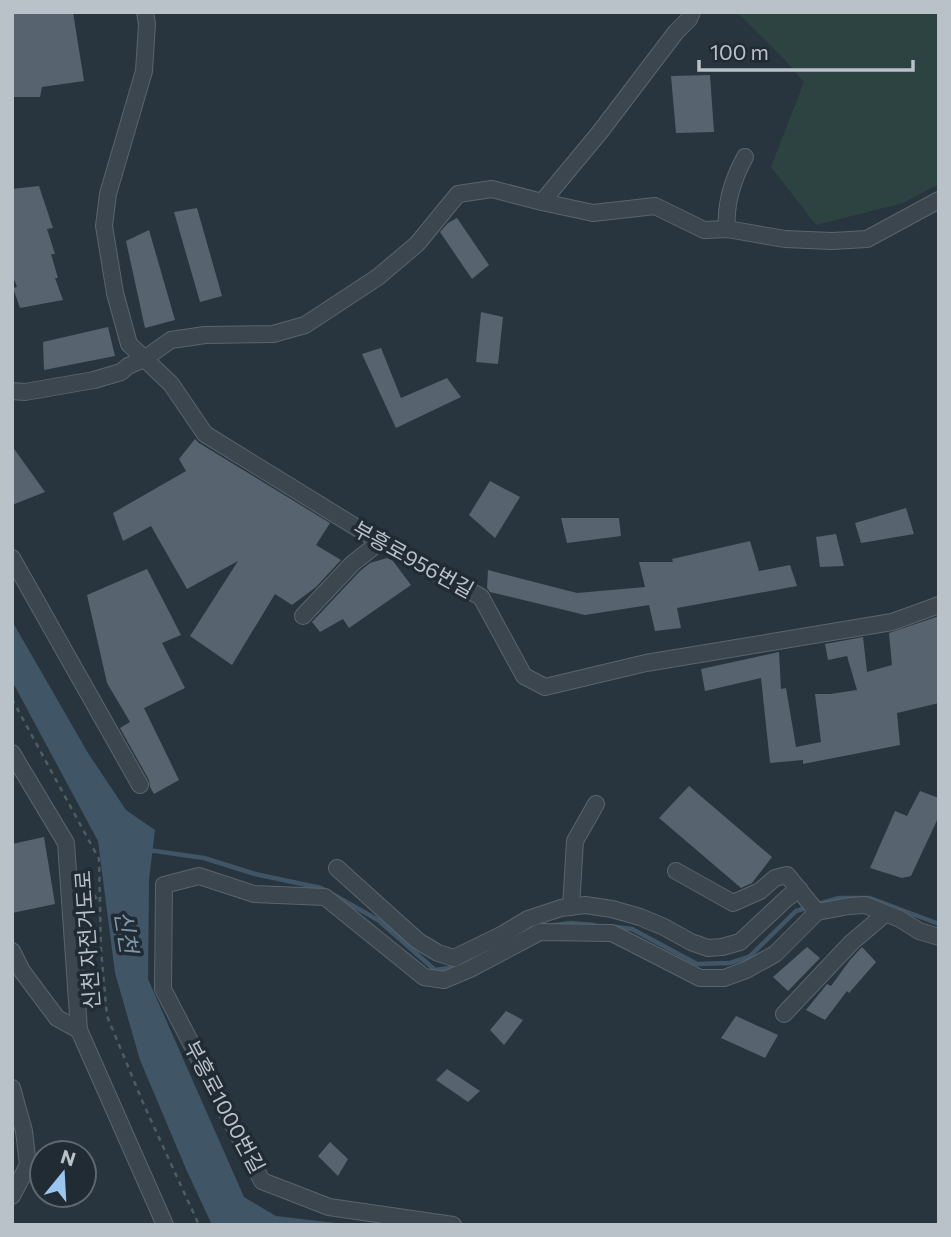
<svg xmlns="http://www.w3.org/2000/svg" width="951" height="1237" viewBox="0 0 951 1237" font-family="Commissioner,'Noto Sans KR',sans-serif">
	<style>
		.green { fill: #2d4341 }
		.water { fill: #405566 }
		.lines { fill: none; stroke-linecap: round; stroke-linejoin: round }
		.stream { stroke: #405566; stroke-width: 4.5 }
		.building { fill: #57636e }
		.minor-casing { stroke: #5a646c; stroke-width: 18 }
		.path { stroke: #4c5f5f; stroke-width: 2.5; stroke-dasharray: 5 5; stroke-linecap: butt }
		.minor { stroke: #3c464e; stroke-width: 16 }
		.labels { text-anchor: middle; stroke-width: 7; stroke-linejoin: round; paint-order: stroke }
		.street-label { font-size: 21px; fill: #b9c1c9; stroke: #212b34 }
		.water-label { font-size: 23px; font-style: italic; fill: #7d96a9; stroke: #212b34 }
	</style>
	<rect width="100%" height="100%" fill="#28353e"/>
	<path class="green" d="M737,12H939V184L903,203L816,225L771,167L804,82L784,59Z"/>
	<path class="water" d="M12,621L88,753L126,810L155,830L149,880L148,979L244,1197L276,1216L353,1225H212L186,1169L140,1060L115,973L98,841L12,681Z"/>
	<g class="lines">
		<g class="stream">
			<path d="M148,850L204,858L255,874L321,888L326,891"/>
			<path d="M334,895L378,920L435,970L457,967"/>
			<path d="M818,904L839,898H870L939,924"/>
			<path d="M554,925L571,923L594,925"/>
			<path d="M616,927L632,929L697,964L730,963L749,957L796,911L809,907"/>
		</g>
	</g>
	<g class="building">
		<path d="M12,12H73L84,81L42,87L40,97H12Z"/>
		<path d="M710,75L714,132L676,133L671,76Z"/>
		<path d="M39,186L53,228L47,229L55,254H51L58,278H55L63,300L20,308L13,288L17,287L12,274V189Z"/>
		<path d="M197,208L222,296L200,302L174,212Z"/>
		<path d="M457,218L489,265L472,279L440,232L448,223Z"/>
		<path d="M149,230L175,320L145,328L126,241Z"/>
		<path d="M481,312L503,317L498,364L476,362Z"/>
		<path d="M108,327L115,356L44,370L43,342Z"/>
		<path d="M381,348L401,398L447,378L461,397L396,428L362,354Z"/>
		<path d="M195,439L199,443L330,523L316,545L341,560L316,587L292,605L275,594L232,665L190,636L238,561L187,589L151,526L123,541L113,513L186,471L179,459Z"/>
		<path d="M12,446L45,492L12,505Z"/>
		<path d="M490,481L520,497L495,538L469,515Z"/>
		<path d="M906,508L914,534L861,543L855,523Z"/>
		<path d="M561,518H619L621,536L567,543Z"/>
		<path d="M836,534L844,566L820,567L816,537Z"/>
		<path d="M750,541L759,571L790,565L797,586L677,608L681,628L655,631L649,605L585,615L490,592L487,588L488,570L577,593L645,587L639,562H673L672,559Z"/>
		<path d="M387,558L393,561L411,585L349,628L343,619L320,632L312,622L360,571L370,563Z"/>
		<path d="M147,569L181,635L162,643L185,688L144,708L179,780L154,794L150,787L149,780L120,728L130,722L107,683L87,595Z"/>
		<path d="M939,616V703L897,713L900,745L803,764V760L770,763L761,678L705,691L701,669L779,652L781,689L786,688L796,747L821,742L815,694H830L857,690L847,656L828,660L825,644L863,637L867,672L892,665L889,633Z"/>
		<path d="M689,786L772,857L752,883L741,888L659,818Z"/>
		<path d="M920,791L939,798V816L911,876L902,878L870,868L895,811L907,816Z"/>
		<path d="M44,837L55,904L12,913V844Z"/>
		<path d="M807,947L820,958L788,991L773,977Z"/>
		<path d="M862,947L876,962L849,993L847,991L825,1020L806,1010L827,984L831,986L850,960Z"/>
		<path d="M506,1011L523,1020L504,1045L490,1030Z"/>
		<path d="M736,1016L778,1035L765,1058L721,1038Z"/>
		<path d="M447,1069L480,1091L468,1102L436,1080Z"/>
		<path d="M330,1142L348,1159L338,1176L318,1156Z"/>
	</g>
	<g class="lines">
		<defs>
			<g id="minor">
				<path d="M145,12L147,24L144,71L108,194L104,226L115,293L129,344L171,384L205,434L380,542L481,597L524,676L545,687L646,663L892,622L939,605"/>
				<path d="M542,202L600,132L676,32L689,19L692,12"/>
				<path d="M727,229C725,204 733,179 745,157"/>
				<path d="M12,391L25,392L94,380L121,372L128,366L144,359L171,340L205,335L273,334L305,325L378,277L417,244L458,194L492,189L542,202L593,213L655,206L704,230L727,229L785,239L832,241L867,239L939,200"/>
				<path d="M12,558L140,785"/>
				<path d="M303,616L353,563L380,542"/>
				<path d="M12,753L66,843L79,1030L165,1225"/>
				<path d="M337,868L418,941L438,953L454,958L503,934L528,919L561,908L585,905L612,909L640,917L664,927L691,942L708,948L722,947L740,942L787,898L799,889"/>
				<path d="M676,871L733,903L760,891L775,878L787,875L817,912"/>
				<path d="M571,907L575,841L596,804"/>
				<path d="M12,951L22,971L57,1018L79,1030"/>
				<path d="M784,1014L852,942L885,914"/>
				<path d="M12,1088L24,1131L28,1165L12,1196"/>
				<path d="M453,1225L329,1207L262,1181L163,989L164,885L199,876L254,894L325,897L424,977L444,980L470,969L540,932L612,933L700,978H724L746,970L775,954L817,912L849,906L865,905L900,919L919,931L939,937"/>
			</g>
		</defs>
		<use href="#minor" class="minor-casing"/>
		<g class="path">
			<path d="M12,699L99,859L101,950L107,1016L144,1105L199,1225"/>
			<path d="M85,877L98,902"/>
		</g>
		<use href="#minor" class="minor"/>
	</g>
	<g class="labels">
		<g class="street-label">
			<text transform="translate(413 560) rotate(29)" y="7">부흥로956번길</text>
			<text transform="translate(88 940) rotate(-94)" y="7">신천 자전거도로</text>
			<text transform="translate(224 1107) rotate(62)" y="7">부흥로1000번길</text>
		</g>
		<g class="water-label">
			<text transform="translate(126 932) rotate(81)" y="8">신천</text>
		</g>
	</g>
	<rect width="951" height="1237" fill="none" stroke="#b9c1c9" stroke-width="28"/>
	<g transform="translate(63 1174) rotate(18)"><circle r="33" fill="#212b34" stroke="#5e6770" stroke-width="2"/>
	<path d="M0-5L12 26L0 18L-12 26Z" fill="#99c5ee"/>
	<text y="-10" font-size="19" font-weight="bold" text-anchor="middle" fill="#b9c1c9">N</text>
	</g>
	<path d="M699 60v10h214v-10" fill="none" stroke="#b9c1c9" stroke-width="3.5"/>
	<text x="710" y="60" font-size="21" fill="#b9c1c9" stroke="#212b34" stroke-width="5" paint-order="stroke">100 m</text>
</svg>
